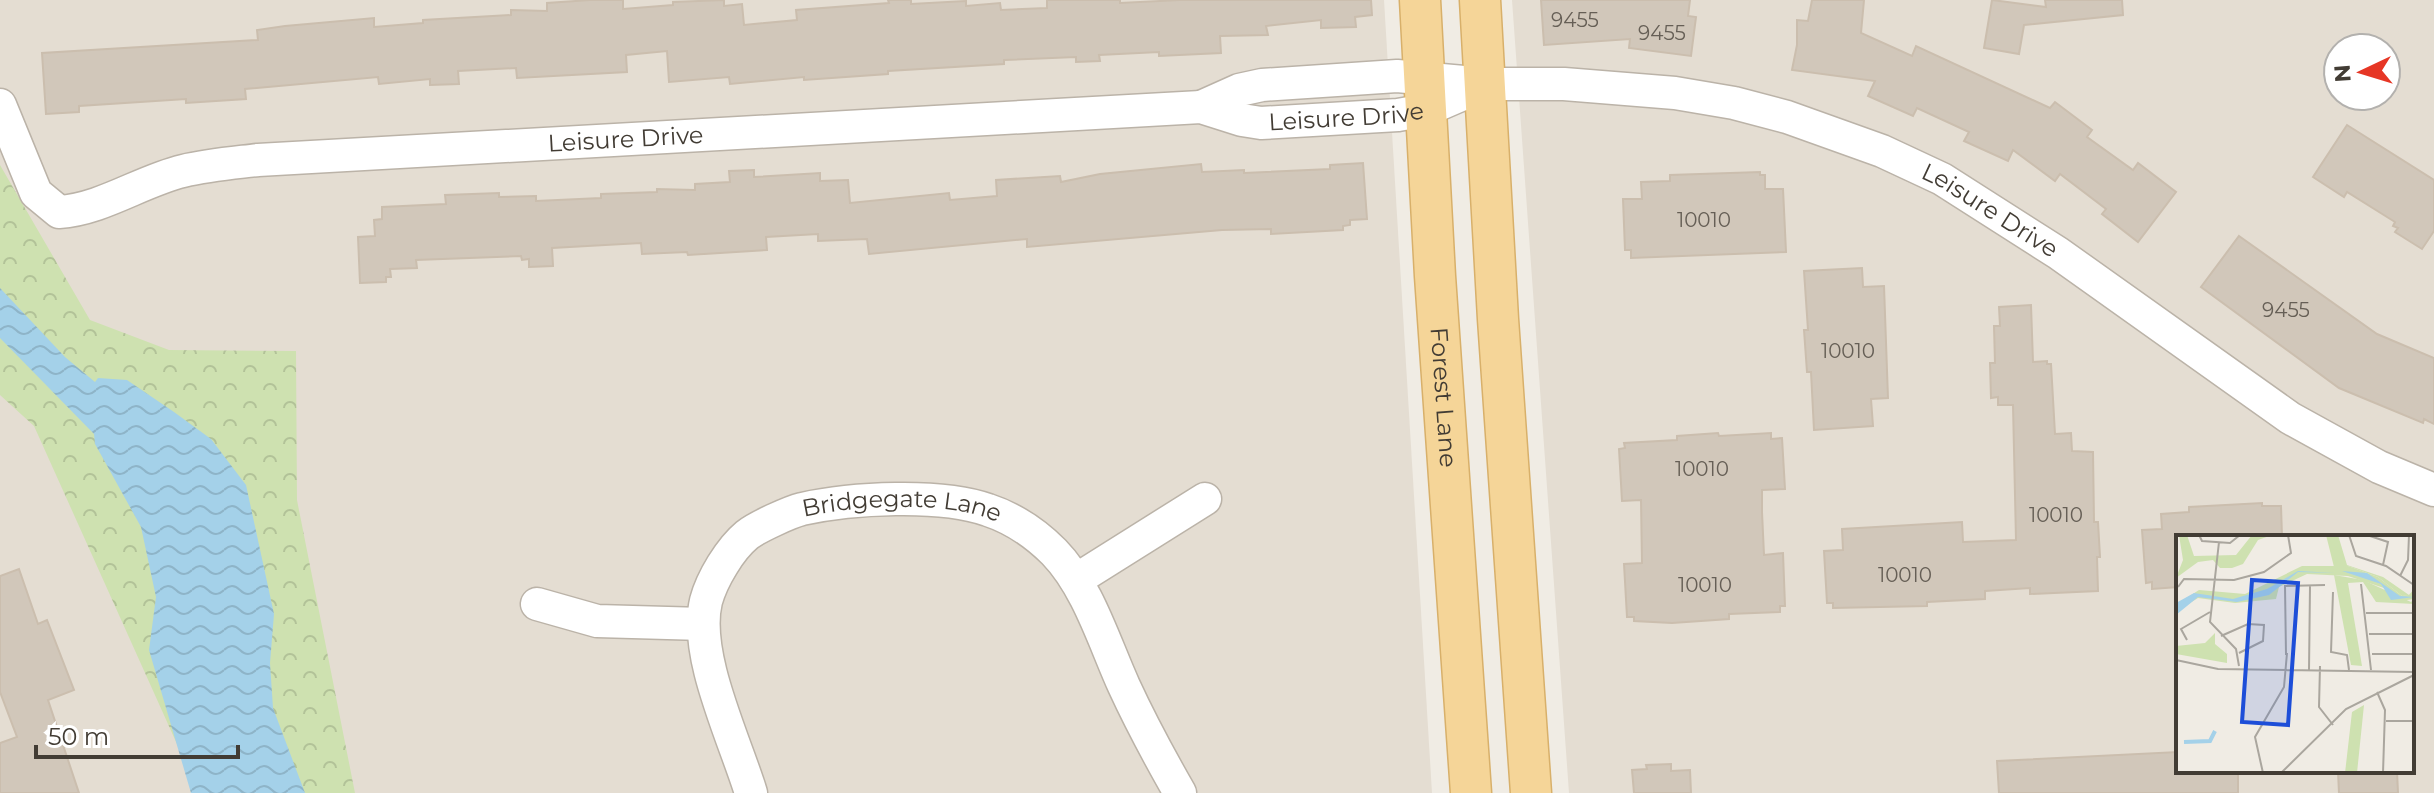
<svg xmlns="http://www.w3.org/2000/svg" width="2434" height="793" viewBox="0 0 2434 793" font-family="Montserrat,sans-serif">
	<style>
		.residential { fill: #e4ddd2; fill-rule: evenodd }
		.forest { fill: url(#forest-crowns) }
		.water { fill: url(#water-waves) }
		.building { fill: #d1c7ba; stroke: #cbbeae; stroke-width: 2 }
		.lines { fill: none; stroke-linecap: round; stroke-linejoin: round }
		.minor-casing { stroke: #bbb3a8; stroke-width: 35 }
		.major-casing { stroke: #d8b06a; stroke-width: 43 }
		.minor { stroke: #fff; stroke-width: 32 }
		.major { stroke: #f5d598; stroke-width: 40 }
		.labels { text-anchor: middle; stroke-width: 6; stroke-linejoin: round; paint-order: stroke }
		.number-label { font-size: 20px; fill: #665f56 }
		.street-label { font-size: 24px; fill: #423c34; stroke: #fff }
		.inset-river { fill: none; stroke: #a4d1e9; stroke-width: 4 }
		.inset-road { fill: none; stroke: #aaa69e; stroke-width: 2 }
		.view { fill: #1d4ed8; fill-opacity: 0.15; stroke: #1d4ed8; stroke-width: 4 }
		.inset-edge { fill: none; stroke: #423c34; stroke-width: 4 }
	</style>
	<defs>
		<pattern id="forest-crowns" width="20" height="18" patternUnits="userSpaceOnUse" patternTransform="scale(2)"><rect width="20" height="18" fill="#cee1b0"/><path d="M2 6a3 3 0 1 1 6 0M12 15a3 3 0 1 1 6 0" fill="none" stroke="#b2c298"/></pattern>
		<pattern id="water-waves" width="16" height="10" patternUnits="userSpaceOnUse" patternTransform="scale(2)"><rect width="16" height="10" fill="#a4d1e9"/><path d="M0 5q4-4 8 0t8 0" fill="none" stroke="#8eb4c8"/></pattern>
	</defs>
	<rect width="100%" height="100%" fill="#f0ece4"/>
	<g class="residential">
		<path d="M0,0H1384L1432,793H0Z"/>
		<path d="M1512,0H2434V793H1569ZM2338,48H2386V96H2338ZM2178,537H2412V771H2178Z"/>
	</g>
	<path class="forest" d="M0,165L90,320L169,350L296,351L297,500L355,793H199L34,426L0,395Z"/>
	<path class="water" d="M0,288L65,357L95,382L98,378L127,380L174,412L211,439L246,485L274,614L270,663L273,708L305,793H191L149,650L156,597L141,527L95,444L94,434L0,338Z"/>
	<g class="building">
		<path d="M590,0H623V9L673,5V2L724,0V6L742,4L744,25L797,20L796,10L889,3L888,0H911V4L966,1V6L1000,3L1001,10L1047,8V0H1120V3L1180,0H1371L1372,15L1355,17L1356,27L1321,28V20L1266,26L1268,35L1220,36L1221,53L1159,56V52L1099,55L1100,61L1076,62V57L1004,60V64L888,71V74L804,80V77L730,84L729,77L669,82L667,51L626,55L627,72L517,78L516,68L458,71L459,84L430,85V79L379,84L378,77L245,89L246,99L186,103V99L79,106V112L46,114L42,53L258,40L257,30L285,26L374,18V27L423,23V20L511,15V10L547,11V3Z"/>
		<path d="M1541,0H1690L1688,16L1696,17L1691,56L1629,48L1630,39L1544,45Z"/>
		<path d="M1812,0H1864L1861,33L1912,56L1916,46L2050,108L2055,102L2092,130L2087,137L2133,170L2138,163L2176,192L2138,242L2102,214L2106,209L2060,174L2055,181L2013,150L2008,161L1964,141L1969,132L1917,108L1913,116L1868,96L1875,81L1792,70L1797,45V20L1808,21Z"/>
		<path d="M1992,0L2046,7L2045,0H2122L2123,15L2024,25L2019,54L1984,48Z"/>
		<path d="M2347,125L2434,180V231L2422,249L2395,232L2398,228L2393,226L2395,222L2347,192L2344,197L2313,177Z"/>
		<path d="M1363,163L1367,219L1350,220V225L1343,226V230L1271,234V229L1222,230L1027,247V239L869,254L867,239L818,241V234L766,237L767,250L688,255L687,252L642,254L641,243L552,248L553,266L529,267V259L522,260L521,256L416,260L417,268L390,269L391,277H386V282L360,283L358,237L375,236L374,220L382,219V207L446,204L445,195L499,193V197L536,196V201L601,198V194L657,192V189L695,190V184L730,182L729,171L754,170V177L820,173V181L848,180L850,203L949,193L950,200L997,196L996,180L1060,176L1061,182L1100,174L1201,164L1202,172L1244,170V173L1330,169V165Z"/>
		<path d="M1760,172V175H1765V189H1783L1786,252L1631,258V250H1625L1623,199H1642L1641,182L1670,181V175Z"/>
		<path d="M2239,236L2377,334L2434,358V424L2424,419L2423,423L2339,388L2201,287Z"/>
		<path d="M1862,268L1863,287L1884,286L1888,398L1871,399L1873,426L1814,430L1811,372H1807L1804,330H1808L1804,271Z"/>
		<path d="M2031,305L2033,362L2047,361V364H2051L2055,434L2071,433L2072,451L2093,452L2094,522H2098L2100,557H2097L2098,591L2030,594V588L1985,591V599L1927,602V606L1833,608V603H1827L1824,551L1843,550L1842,529L1962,522L1963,542L2016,540L2013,405H1998V397L1991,398L1990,363H1995L1994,326H2000L1999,307Z"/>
		<path d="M1718,433L1719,436L1771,433V439L1782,438L1785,489L1762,490V512L1764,555L1783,553L1785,606H1780V612L1729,614V619L1672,623L1634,621V617H1627L1624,564L1642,563L1641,500L1622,501L1619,449L1625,448L1624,443L1677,440V436Z"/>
		<path d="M2262,503V506H2281L2282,537H2178V587L2152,589V582L2146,583L2142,530L2162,529L2161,514L2189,512V507Z"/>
		<path d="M19,569L38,624L47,620L74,690L48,700L79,793H0V743L17,737L0,692V576Z"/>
		<path d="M2178,752V771H2238V793H1999L1997,761Z"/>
		<path d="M1671,764V771L1690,770L1691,793H1634L1632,770L1647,769L1646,765Z"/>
		<path d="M2338,771H2397L2398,793H2339Z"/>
	</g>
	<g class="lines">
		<defs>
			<g id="minor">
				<path id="s1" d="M0,105L36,193L59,212C103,209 141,181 183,171C208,165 233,163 258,160L1201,107L1242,120L1261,123L1398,115L1426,110L1486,84"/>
				<path id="s2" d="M1201,107L1239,90L1262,85L1397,76L1486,84H1564L1675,93L1734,103L1787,117L1882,151L1942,179L2058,253L2290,418L2379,467L2434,490"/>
				<path d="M1076,580L1205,499"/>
				<path d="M537,604L597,621L703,624"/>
				<path id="s3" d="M751,793C735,740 693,655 706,601C712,579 730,549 747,535C757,527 790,512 802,509C851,498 941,493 988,510C1012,518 1036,534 1054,552C1088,587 1104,642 1124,686C1141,723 1160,758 1180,793"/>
			</g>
			<g id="major">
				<path id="s4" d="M1420,0L1435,276L1471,793"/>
				<path d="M1480,0L1498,319L1531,793"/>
			</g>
		</defs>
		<use href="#minor" class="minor-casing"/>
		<use href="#major" class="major-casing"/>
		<use href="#minor" class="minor"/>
		<use href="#major" class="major"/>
	</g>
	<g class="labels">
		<g class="number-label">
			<text x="1575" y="27">9455</text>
			<text x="1662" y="40">9455</text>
			<text x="1704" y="227">10010</text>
			<text x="2286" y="317">9455</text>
			<text x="1848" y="358">10010</text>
			<text x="1702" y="476">10010</text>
			<text x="2056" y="522">10010</text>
			<text x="1905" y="582">10010</text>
			<text x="1705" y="592">10010</text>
		</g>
		<g class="street-label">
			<text dy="8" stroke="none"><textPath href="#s1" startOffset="1424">Leisure Drive</textPath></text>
			<text dy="8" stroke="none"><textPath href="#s1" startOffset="700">Leisure Drive</textPath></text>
			<text dy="8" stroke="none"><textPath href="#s2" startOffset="818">Leisure Drive</textPath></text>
			<text dy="8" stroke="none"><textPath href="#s4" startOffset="398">Forest Lane</textPath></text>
			<text dy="8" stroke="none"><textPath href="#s3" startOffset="440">Bridgegate Lane</textPath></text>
		</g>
	</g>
	<g transform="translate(2176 535)">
		<rect width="238" height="238" fill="#f0ece4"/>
		<path d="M150,0H162L171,30L207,42L233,60L238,54L237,60L226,61L202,42L172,31L158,32ZM158,40L187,45L235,67L238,64V69L200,67L187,47L172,48L186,131L175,130ZM188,170L181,238H169L176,177Z" fill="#cee1b0"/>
		<path d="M3,0H11L18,21L60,20L76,0H96L82,5L67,29L56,33H44L37,25L22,27L0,43L7,25ZM126,31H172L202,42L226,61L238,59V64L224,66L208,53L172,41L131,39L103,52L100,64L59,68L22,63L6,73L1,69L23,55L69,59ZM39,98V109L51,119V128L0,119V111L29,108Z" fill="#cee1b0"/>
		<path d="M122,36L159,38L122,37L93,60L61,67L22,62L0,80V68L18,58L57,64L91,54ZM166,36L191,38L224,61L238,62L215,65L205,49Z" fill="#a4d1e9"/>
		<path class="inset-river" d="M8,207L34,206L39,196"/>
		<path class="inset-road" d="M23,0L26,6L54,8L64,0M173,0L180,21L210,31L238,50M191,0L212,7L207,30M43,7L34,87L60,114L63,131M224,41L232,25L233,0M185,49L195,135M2,52L8,44L58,45L88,37L115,18L112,0M157,57L155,117L171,120L173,135M190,78H238M193,99H238M45,101L72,89L88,90L87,106L63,118M11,105L5,94L34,77M196,119H238M110,120L109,51L149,50M0,125L42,134L238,137M144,131L143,172L157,190M133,135L134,51M201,157L209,175L207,238M210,186H238M87,238L79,202L108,152L111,118M105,238L170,174L238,140"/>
		<path class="view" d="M76,45L122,48L112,190L66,187Z"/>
		<rect width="238" height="238" class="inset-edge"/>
	</g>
	<g transform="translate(2362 72) rotate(266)"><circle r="38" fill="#ffffff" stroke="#b3b1ae" stroke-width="2"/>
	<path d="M0-6L14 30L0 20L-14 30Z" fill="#e63625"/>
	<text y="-12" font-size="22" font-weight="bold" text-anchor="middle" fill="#423c34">N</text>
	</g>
	<path d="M36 745v12h202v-12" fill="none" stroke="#423c34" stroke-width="4"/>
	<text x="48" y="745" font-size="24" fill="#423c34" stroke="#ffffff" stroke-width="6" paint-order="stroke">50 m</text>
</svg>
